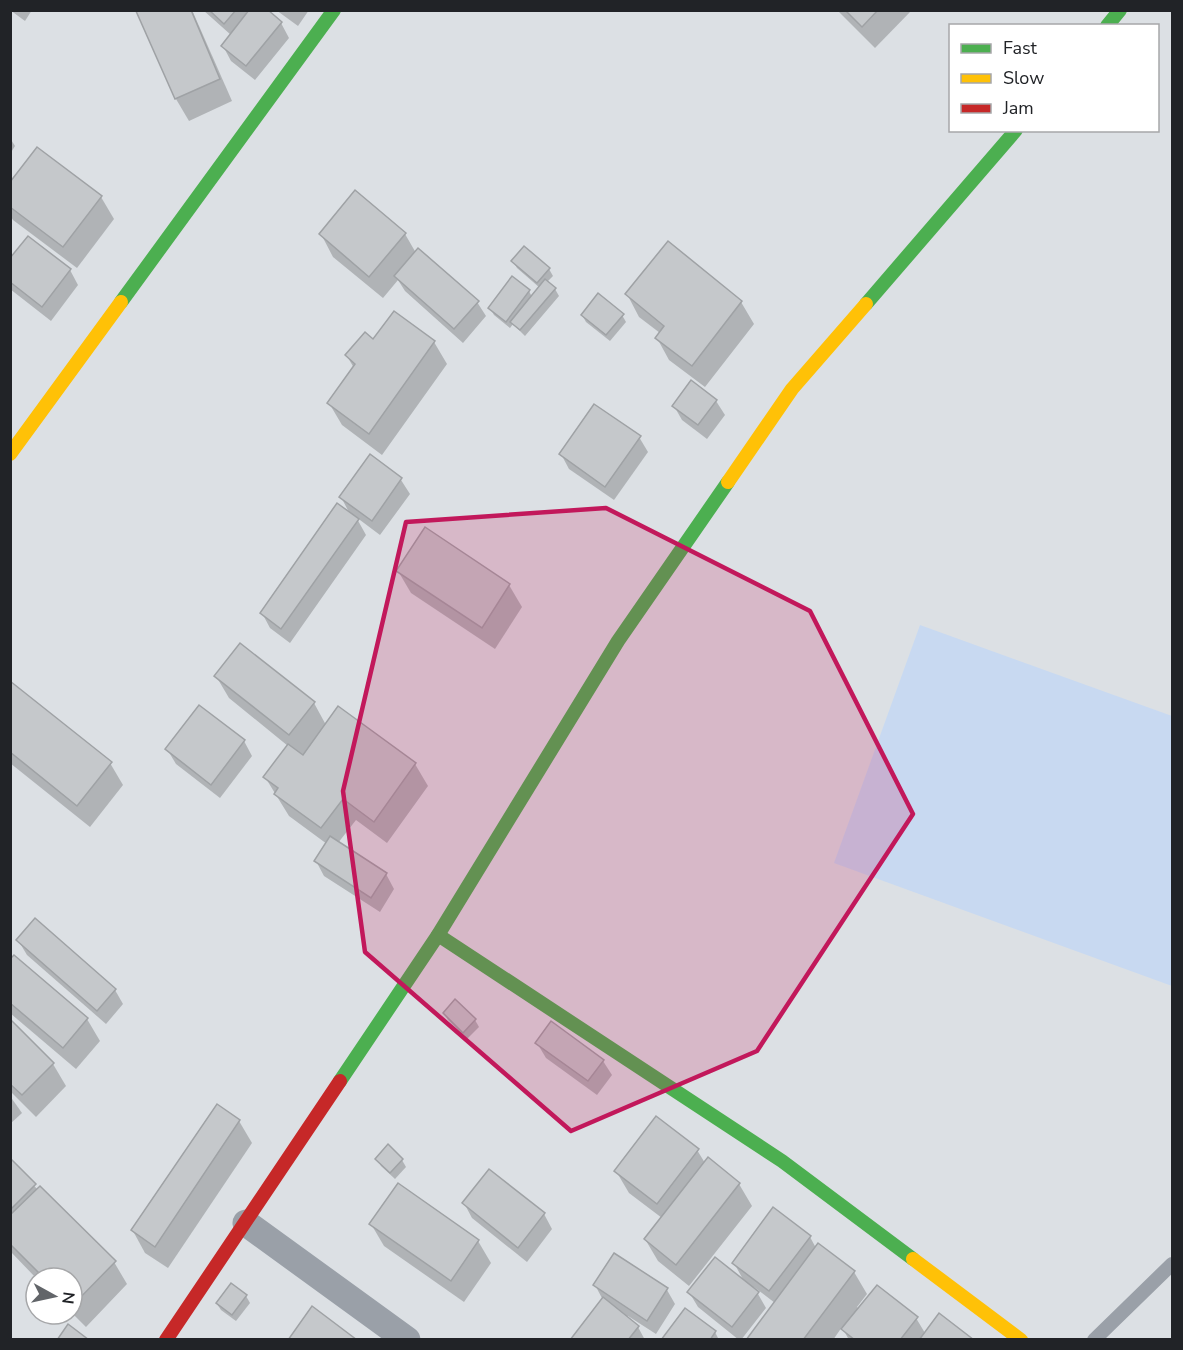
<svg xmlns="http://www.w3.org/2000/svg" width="1183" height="1350" viewBox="0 0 1183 1350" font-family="'Nunito Sans',sans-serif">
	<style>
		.green { fill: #c8d9f1 }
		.shadow { fill: #0003 }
		.building { fill: #c5c8cb; stroke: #9fa2a5; stroke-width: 1.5 }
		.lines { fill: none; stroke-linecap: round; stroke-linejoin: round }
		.lane { stroke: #9aa0a8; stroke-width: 14 }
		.street { stroke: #9aa0a8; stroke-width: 27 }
		.fast { stroke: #4caf50; stroke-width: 14 }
		.slow { stroke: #ffc107; stroke-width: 14 }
		.jam { stroke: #c62828; stroke-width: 14 }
		.marked { fill: #c2185b; fill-opacity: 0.2; stroke: #c2185b; stroke-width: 4.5; stroke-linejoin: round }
	</style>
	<rect width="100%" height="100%" fill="#dce0e4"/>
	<path class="green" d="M920,625L1172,716V986L834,863Z"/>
	<g class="shadow">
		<path d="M10,10H32L25,21Z"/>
		<path d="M142,10H192L232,101L189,121L176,99L138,12Z"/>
		<path d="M203,10H245L248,15L265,10L281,23L289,38L255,80L231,61L223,46L231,35Z"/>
		<path d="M276,10H309L298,26Z"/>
		<path d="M837,10H912L875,48Z"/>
		<path d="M10,138L15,146L10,154Z"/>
		<path d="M10,184L101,197L114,219L77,268L13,220L10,215Z"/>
		<path d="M321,234H405L416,253L477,302L486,316L463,343L405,291L398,280L383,298L333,257Z"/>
		<path d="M29,238L70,270L78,285L51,321L10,289V260Z"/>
		<path d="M513,261L549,269L553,276L547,282L555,289L559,296L525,336L513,324L510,328L494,315L490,308L529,291L532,297L540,288L517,268Z"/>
		<path d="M627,294L741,302L754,324L705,387L669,360L657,338L660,333L639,317Z"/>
		<path d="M582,315H622L626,322L610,341L586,322Z"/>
		<path d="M373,341L434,342L447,364L382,455L342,425L329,403L354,368L347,356Z"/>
		<path d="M716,401L725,415L707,439L682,420L674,406Z"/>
		<path d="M639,437L648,452L614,500L569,469L561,454Z"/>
		<path d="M370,457L401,480L410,494L380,535L356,517L366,535L290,643L270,628L262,613L351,516L341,497Z"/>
		<path d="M425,529L509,585L522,607L495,649L411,593L398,571Z"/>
		<path d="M216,676L314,703L326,725L415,764L428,786L387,843L356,820L338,843L386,874L394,889L380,912L324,876L316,861L327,844L289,816L265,777L288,746L229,698Z"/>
		<path d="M10,683L110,763L123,785L90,827L10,763Z"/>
		<path d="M244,741L252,756L220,798L176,764L167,749Z"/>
		<path d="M18,940L115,990L123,1004L106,1024L27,955Z"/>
		<path d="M10,961L87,1019L100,1041L76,1069L10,1013Z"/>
		<path d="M444,1013L475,1020L479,1027L467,1039L448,1020Z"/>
		<path d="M10,1021L53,1064L66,1086L36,1117L10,1091Z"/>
		<path d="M537,1043L603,1061L612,1075L597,1095L546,1058Z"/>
		<path d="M10,1096L22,1113L10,1124Z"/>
		<path d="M239,1121L252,1143L168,1268L145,1253L133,1231Z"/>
		<path d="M697,1150L705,1163L739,1184L752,1206L689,1286L658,1261L645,1239L662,1218L629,1193L616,1171Z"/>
		<path d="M377,1159L402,1160L406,1167L395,1179L381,1166Z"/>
		<path d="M10,1160L38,1190L114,1262L127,1284L86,1327L72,1313V1278H36L11,1252Z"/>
		<path d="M464,1203L544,1214L552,1229L527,1262L472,1218Z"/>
		<path d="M371,1224L478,1241L491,1263L464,1302L384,1246Z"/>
		<path d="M810,1237L816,1248L854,1272L867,1294L857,1307L859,1309L916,1318L925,1333L971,1340H849L842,1327L833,1340H747L775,1303L754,1287L766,1308L741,1340H739L698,1307L689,1292L745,1283L734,1263Z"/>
		<path d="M595,1285L667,1290L675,1304L656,1334L628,1316L626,1318L638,1327L645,1340H572L603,1300Z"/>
		<path d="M246,1296L250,1303L236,1321L221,1310L217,1304Z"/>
		<path d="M715,1332L719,1340H663Z"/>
	</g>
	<g class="building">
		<path d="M138,10H191L220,79L175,99L136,11Z"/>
		<path d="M209,10H236L224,24Z"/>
		<path d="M249,10H268L282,22L246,66L221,46Z"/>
		<path d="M845,10H878L862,27Z"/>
		<path d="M37,147L102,196L63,247L10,207V182Z"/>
		<path d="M355,190L406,233L369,277L319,234Z"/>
		<path d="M28,236L71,269L42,307L10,282V258Z"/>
		<path d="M668,241L742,301L692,366L655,338L664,326L625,294Z"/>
		<path d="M524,246L550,268L537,283L511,261Z"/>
		<path d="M418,248L479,301L454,329L394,276Z"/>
		<path d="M512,276L530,290L506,322L488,308Z"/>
		<path d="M545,279L556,288L520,330L510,322Z"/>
		<path d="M598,293L624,314L606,335L581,315Z"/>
		<path d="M394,311L435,341L369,434L327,403L355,364L345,355L365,332L373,339Z"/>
		<path d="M691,380L717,400L698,425L672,406Z"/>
		<path d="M594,404L641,436L605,487L559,454Z"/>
		<path d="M370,454L402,478L372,521L339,497Z"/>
		<path d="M337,503L359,519L281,629L260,613Z"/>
		<path d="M425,527L510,584L482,628L396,571Z"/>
		<path d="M240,643L315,702L289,735L214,676Z"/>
		<path d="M10,681L112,762L77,806L10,752Z"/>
		<path d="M199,705L245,740L211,785L165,749Z"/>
		<path d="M338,706L416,763L374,822L343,799L321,828L274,794L278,788L263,777L288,744L303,755Z"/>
		<path d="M330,836L387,873L371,898L314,861Z"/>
		<path d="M35,918L116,989L97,1011L16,940Z"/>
		<path d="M14,955L88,1018L63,1048L10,1003V959Z"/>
		<path d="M455,999L476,1019L463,1033L443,1013Z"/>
		<path d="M10,1019L54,1063L22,1095L10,1084Z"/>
		<path d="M551,1021L604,1060L588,1081L535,1043Z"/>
		<path d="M217,1104L240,1120L155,1247L131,1230Z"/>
		<path d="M656,1116L699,1149L657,1204L614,1171Z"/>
		<path d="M388,1144L403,1159L390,1173L375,1159Z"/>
		<path d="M708,1157L740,1183L676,1265L644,1239Z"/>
		<path d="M10,1158L36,1184L10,1210Z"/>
		<path d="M489,1169L545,1213L518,1248L462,1203Z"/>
		<path d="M398,1183L479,1240L451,1281L369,1224Z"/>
		<path d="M40,1186L116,1261L72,1306V1278H44L10,1244V1215Z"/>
		<path d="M773,1207L811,1236L769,1291L732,1263Z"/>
		<path d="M818,1243L855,1271L803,1340H746Z"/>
		<path d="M614,1253L668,1288L647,1321L593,1285Z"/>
		<path d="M715,1257L759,1292L732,1327L687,1292Z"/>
		<path d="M231,1283L247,1295L232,1315L216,1303Z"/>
		<path d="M877,1285L918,1317L900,1340H855L841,1329Z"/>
		<path d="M603,1297L639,1326L628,1340H570Z"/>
		<path d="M312,1306L357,1340H288Z"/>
		<path d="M685,1308L716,1331L710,1340H661Z"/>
		<path d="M939,1313L974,1340H919Z"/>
		<path d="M68,1324L89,1340H57Z"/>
	</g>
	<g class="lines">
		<path class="lane" d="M1094,1340L1172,1264"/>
		<path class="street" d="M246,1223L407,1340"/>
		<g class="fast">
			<path d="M1107,26L1120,10"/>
			<path d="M121,302L334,10"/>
			<path d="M866,304L1016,130"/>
			<path d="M438,935L782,1161L913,1259"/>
			<path d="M340,1081L438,935L618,641L728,482"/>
		</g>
		<g class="slow">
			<path d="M10,454L121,302"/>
			<path d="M728,482L792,389L866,304"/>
			<path d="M913,1259L1021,1340"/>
		</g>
		<path class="jam" d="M166,1340L340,1081"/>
	</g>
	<path class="marked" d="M606,508L810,611L913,814L757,1051L571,1131L365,952L343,791L406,522Z"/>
	<rect width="1183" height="1350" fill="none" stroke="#212327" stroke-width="24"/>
	<rect x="949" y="24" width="210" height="108" fill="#ffffff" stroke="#a6a7a9" stroke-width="1.5"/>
	<rect x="961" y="44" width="30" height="9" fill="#4caf50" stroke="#a6a7a9" stroke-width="1.5"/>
	<text x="1003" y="54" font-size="18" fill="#212327">Fast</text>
	<rect x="961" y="74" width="30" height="9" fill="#ffc107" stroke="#a6a7a9" stroke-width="1.5"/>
	<text x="1003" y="84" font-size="18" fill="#212327">Slow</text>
	<rect x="961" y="104" width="30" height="9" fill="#c62828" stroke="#a6a7a9" stroke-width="1.5"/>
	<text x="1003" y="114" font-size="18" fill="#212327">Jam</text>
	<g transform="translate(54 1296) rotate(98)"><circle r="28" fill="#ffffff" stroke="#a6a7a9" stroke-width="1.5"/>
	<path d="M0-4.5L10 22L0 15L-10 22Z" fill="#626569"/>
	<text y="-9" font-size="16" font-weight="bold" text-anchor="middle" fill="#212327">N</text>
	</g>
</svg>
